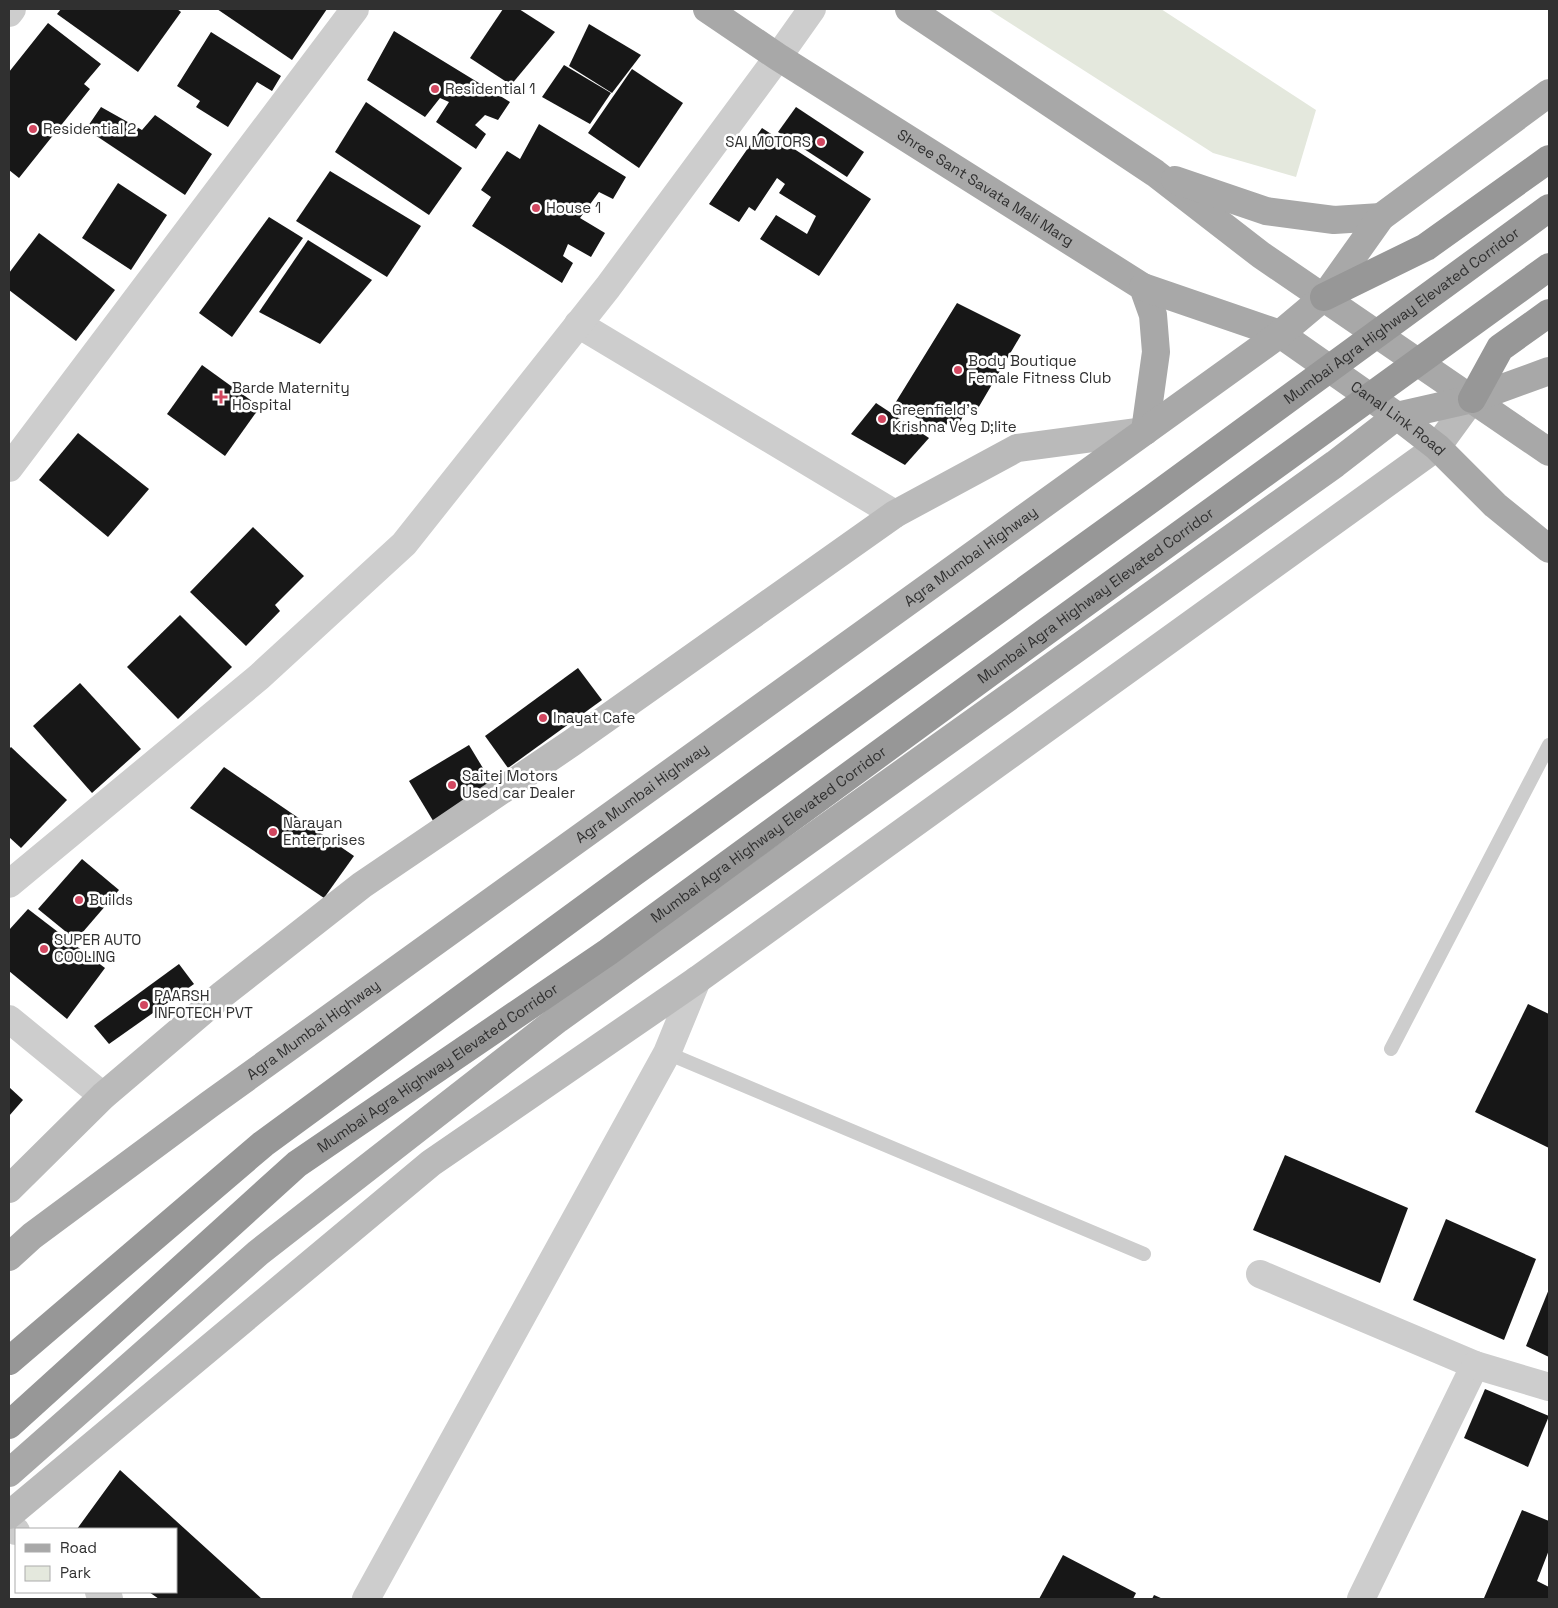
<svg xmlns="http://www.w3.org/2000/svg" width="1558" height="1608" viewBox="0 0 1558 1608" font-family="'Space Grotesk',sans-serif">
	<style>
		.green { fill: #e4e8dd }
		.building { fill: #171717 }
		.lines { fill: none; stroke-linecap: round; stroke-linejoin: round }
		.lane { stroke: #cdcdcd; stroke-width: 14 }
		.street { stroke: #cdcdcd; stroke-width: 28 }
		.secondary { stroke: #bababa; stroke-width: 28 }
		.primary { stroke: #a8a8a8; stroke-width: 28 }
		.highway { stroke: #979797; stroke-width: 28 }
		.highway-bridge { stroke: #979797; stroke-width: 28 }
		.poi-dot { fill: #d24760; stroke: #fff; stroke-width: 2 }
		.labels { text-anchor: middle; stroke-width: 5; stroke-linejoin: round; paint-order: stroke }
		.poi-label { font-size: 15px; fill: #303030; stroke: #fff; text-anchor: start }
		.street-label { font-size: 15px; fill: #303030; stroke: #fff }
	</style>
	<rect width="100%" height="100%" fill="#fff"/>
	<path class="green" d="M988,9H1161L1316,110L1296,177L1213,153Z"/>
	<g class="building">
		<path d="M61,9H177L181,12L138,72L57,14Z"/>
		<path d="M217,9H327L292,60Z"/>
		<path d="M503,9H519L555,32L511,85L470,58Z"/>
		<path d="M48,23L101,64L84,84L90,89L19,178L9,170V72Z"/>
		<path d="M589,24L641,55L612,93L569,66Z"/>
		<path d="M394,31L510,102L498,120L485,115L475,125L486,134L476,149L436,122L449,102L440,98L425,117L367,80Z"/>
		<path d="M211,32L281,76L272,91L257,82L228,127L196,107L200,101L177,86Z"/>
		<path d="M564,65L611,93L590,124L542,97Z"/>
		<path d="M632,69L683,103L639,168L588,133Z"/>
		<path d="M366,102L462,168L429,215L335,152Z"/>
		<path d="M101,107L142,130L155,115L212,154L185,195L86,129Z"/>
		<path d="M796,107L864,152L847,177L778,132Z"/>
		<path d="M539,124L626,177L613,199L599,192L580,218L605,233L591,257L568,244L563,256L573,263L562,283L472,226L491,197L481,190L507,151L520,159Z"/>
		<path d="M762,128L871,199L819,276L760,239L776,215L807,234L816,216L779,193L785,184L777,178L755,211L749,207L739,222L709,204Z"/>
		<path d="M330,171L421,226L387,277L296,221Z"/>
		<path d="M118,183L167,215L131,270L82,238Z"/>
		<path d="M269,217L303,238L232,337L199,313Z"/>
		<path d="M39,233L115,290L76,341L9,290V273Z"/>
		<path d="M308,240L372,280L320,344L259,312Z"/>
		<path d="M957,303L1021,335L977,410L968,407L959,424L949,419L943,432L894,405Z"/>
		<path d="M202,365L260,407L225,456L167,414Z"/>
		<path d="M876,403L929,438L905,465L851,434Z"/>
		<path d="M78,433L149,489L108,537L39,480Z"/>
		<path d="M253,527L304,576L275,605L280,611L246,646L190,592Z"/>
		<path d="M180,615L232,667L178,719L127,667Z"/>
		<path d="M578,668L602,700L508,768L485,736Z"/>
		<path d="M80,683L141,749L92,793L33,726Z"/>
		<path d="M469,745L495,788L435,824L409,781Z"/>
		<path d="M11,747L67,800L21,848L9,837V749Z"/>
		<path d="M224,767L354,856L324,898L190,808Z"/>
		<path d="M82,859L119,890L76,940L38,909Z"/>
		<path d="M28,909L105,968L67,1019L9,971V930Z"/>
		<path d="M179,964L194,984L109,1044L94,1026Z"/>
		<path d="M1528,1004L1549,1014V1148L1475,1112Z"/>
		<path d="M9,1087L23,1100L9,1116Z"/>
		<path d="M1285,1155L1408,1208L1380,1283L1253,1230Z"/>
		<path d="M1446,1219L1536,1259L1504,1340L1413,1300Z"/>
		<path d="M1549,1289V1357L1526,1346Z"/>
		<path d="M1485,1389L1549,1416L1528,1467L1464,1438Z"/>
		<path d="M120,1470L262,1599H159L149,1592H176V1529H77Z"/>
		<path d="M1522,1510L1549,1521V1550L1537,1581L1549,1587V1599H1487L1484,1598Z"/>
		<path d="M1063,1555L1136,1593L1133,1599H1039Z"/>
		<path d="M1154,1595L1163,1599H1152Z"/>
	</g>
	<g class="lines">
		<g class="lane">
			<path d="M1391,1049L1549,745"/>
			<path d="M667,1053L1144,1254"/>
		</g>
		<g class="street">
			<path d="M9,13L12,9"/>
			<path d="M578,324L895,514"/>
			<path d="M9,468L355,9"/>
			<path d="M9,884L259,677L404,544L608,287L778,57L812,9"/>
			<path d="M9,1019L103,1096"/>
			<path d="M1260,1274L1475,1365L1361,1599"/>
			<path d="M1475,1365L1549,1387"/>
			<path d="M9,1526L16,1531"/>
			<path d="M99,1592L109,1599"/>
			<path d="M366,1599L667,1053L697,980"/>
		</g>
		<g class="secondary">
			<path d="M9,1189L103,1096L223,994L362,885L573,742L895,514L1017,448L1145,431"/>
			<path d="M9,1515L431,1163L697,980L1437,447L1472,399"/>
		</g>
		<g class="primary">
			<path id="s1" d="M707,9L778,57L1143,287L1153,315L1156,352L1145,431"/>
			<path d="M909,9L1155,173L1261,255L1549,452"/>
			<path d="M1175,180L1266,211L1334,220L1381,217"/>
			<path id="s2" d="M1143,287L1280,334L1397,416L1437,447L1495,505L1549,549"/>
			<path id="s3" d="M9,1257L32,1236L210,1104L1280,334L1324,297L1381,217L1549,93"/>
			<path d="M9,1473L258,1253L558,1019L1335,464L1397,416L1472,399L1549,371"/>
		</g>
		<g class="highway">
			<path d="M1324,297L1426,247L1549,159"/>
			<path d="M1472,399L1500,348L1549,313"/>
		</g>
		<g class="highway-bridge">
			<path id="s4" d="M9,1361L263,1144L633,873L1154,497L1549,208"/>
			<path id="s5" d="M9,1425L297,1164L608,952L1044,633L1549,267"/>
		</g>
	</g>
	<g class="poi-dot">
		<circle cx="435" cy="89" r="5"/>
		<circle cx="33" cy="129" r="5"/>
		<circle cx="821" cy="142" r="5"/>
		<circle cx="536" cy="208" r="5"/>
		<circle cx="958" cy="370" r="5"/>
		<path d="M218.5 389.5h5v5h5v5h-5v5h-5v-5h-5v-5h5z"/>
		<circle cx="882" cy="419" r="5"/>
		<circle cx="543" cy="718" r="5"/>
		<circle cx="452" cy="785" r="5"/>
		<circle cx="273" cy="832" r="5"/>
		<circle cx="79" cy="900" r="5"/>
		<circle cx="44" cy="949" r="5"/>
		<circle cx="144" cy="1005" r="5"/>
	</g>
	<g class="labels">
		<g class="poi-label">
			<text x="445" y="94">Residential 1</text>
			<text x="43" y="134">Residential 2</text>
			<text x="811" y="147" text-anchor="end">SAI MOTORS</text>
			<text x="546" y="213">House 1</text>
			<text x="968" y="366">Body Boutique<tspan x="968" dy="17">Female Fitness Club</tspan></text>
			<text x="232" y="393">Barde Maternity<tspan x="232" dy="17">Hospital</tspan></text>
			<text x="892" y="415">Greenfield's<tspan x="892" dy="17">Krishna Veg D;lite</tspan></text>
			<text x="553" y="723">Inayat Cafe</text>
			<text x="462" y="781">Saitej Motors<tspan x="462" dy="17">Used car Dealer</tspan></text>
			<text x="283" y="828">Narayan<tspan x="283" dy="17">Enterprises</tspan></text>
			<text x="89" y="905">Builds</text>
			<text x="54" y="945">SUPER AUTO<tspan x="54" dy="17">COOLING</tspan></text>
			<text x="154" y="1001">PAARSH<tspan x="154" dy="17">INFOTECH PVT</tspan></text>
		</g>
		<g class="street-label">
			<text dy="5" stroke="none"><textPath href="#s1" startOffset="331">Shree Sant Savata Mali Marg</textPath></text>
			<text dy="5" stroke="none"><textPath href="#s4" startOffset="1742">Mumbai Agra Highway Elevated Corridor</textPath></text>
			<text dy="5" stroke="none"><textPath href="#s2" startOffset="290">Canal Link Road</textPath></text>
			<text dy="5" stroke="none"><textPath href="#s3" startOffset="1190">Agra Mumbai Highway</textPath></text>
			<text dy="5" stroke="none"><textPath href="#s5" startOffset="1369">Mumbai Agra Highway Elevated Corridor</textPath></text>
			<text dy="5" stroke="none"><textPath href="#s3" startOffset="785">Agra Mumbai Highway</textPath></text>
			<text dy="5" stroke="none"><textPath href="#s5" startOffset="964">Mumbai Agra Highway Elevated Corridor</textPath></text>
			<text dy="5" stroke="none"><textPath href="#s3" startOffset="380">Agra Mumbai Highway</textPath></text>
			<text dy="5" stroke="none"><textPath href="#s5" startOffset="559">Mumbai Agra Highway Elevated Corridor</textPath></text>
		</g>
	</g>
	<rect width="1558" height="1608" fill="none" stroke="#303030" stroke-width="20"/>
	<rect x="15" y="1528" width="162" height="65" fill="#ffffff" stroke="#acacac"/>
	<rect x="25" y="1544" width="25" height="8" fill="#a8a8a8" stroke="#acacac"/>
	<text x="60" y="1553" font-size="15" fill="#303030">Road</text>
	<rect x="25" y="1566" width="25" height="15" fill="#e4e8dd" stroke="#acacac"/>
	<text x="60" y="1578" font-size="15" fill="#303030">Park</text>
</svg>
